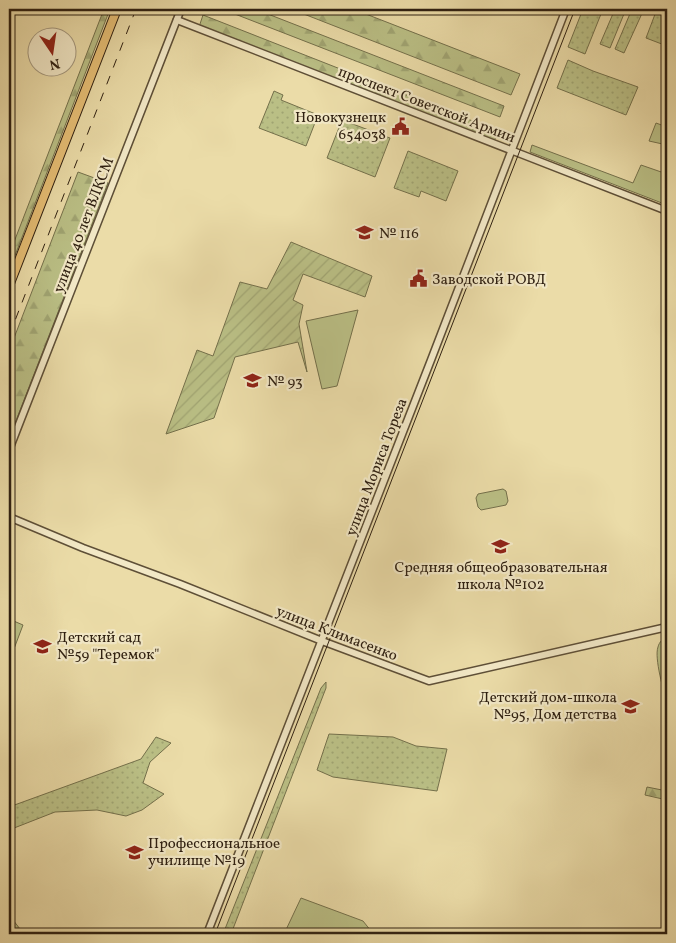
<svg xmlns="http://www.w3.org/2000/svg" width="676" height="943" viewBox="0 0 676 943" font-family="Vollkorn,serif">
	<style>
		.grass { fill: url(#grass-dots); stroke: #74704b }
		.forest { fill: url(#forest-firs); stroke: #74704b }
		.park { fill: #babf85; stroke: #74704b }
		.garden { fill: url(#garden-furrows); stroke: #74704b }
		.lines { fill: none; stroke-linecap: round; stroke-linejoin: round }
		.minor-casing { stroke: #5e4f37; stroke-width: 9 }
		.major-casing { stroke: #2f2011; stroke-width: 10 }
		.minor { stroke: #f2e8c6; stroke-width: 6 }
		.major { stroke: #e6be74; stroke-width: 8 }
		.tram { stroke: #2f2011; stroke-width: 1 }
		.rail { stroke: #2f2011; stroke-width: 1; stroke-dasharray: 9 9; stroke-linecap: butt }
		.labels { text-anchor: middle; stroke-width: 4.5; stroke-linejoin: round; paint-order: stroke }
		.street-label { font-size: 15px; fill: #2f2011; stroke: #f2e8c6 }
		.poi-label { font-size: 15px; fill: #2f2011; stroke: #f2e8c6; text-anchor: start }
	</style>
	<defs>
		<pattern id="grass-dots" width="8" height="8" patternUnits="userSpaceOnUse" patternTransform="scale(1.25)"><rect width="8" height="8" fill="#babf85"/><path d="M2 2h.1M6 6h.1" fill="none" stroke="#a0a472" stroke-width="1.8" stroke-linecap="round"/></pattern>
		<pattern id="forest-firs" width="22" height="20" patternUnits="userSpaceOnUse" patternTransform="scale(1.25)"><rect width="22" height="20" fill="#babf85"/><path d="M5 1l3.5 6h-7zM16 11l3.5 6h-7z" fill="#a0a472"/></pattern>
		<pattern id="garden-furrows" width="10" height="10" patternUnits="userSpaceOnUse" patternTransform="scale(1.25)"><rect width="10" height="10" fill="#babf85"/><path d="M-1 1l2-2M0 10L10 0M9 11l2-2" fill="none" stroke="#a0a472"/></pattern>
	</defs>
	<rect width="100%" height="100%" fill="#ebdca8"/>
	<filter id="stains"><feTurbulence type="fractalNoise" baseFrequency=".004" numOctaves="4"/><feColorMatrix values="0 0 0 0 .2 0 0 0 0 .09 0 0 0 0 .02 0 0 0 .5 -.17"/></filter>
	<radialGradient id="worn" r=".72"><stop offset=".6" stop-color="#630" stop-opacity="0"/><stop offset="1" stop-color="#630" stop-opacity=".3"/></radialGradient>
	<g class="grass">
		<path d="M583,9H603L585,54L568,47Z"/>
		<path d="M615,9H626L610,48L600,44Z"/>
		<path d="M632,9H644L624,53L615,49Z"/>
		<path d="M657,9H667V46L646,38Z"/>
		<path d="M568,60L593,71L638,87L626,115L557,88Z"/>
		<path d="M274,91L283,95L281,100L318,115L306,146L259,128Z"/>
		<path d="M342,120L390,138L375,177L327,158Z"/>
		<path d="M408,151L458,171L446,201L421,191L419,197L394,188Z"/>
		<path d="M326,682V688L231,934H223L321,688Z"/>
		<path d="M329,734L393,737L416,746L447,749L437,791L333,777L317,770Z"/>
		<path d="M156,737L171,743L150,762L143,783L164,794L142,810L126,816L97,810L55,812L9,830V807L141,759Z"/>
		<path d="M9,886L13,920L24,934H9Z"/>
	</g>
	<g class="forest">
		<path d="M104,9H110L9,271V255Z"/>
		<path d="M222,9H255L504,106L500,117Z"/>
		<path d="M291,9H353L520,74L511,95Z"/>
		<path d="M203,15L498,131L494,142L199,27Z"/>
		<path d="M78,172L108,183L9,439V351Z"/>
		<path d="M9,619L23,625L9,662Z"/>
		<path d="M667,634V704C664,692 654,658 658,647C659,642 664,638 667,634Z"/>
		<path d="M647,787L667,791V800L645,795Z"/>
	</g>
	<g class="park">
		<path d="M656,123L667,127V145L649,141Z"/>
		<path d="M532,145L633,183L641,165L667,174V205L530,152Z"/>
		<path d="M358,310L337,386L322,389L306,321Z"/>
		<path d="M503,489L506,491L508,501L506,505L481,510L478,507L476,498L478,494Z"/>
		<path d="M301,898L363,921L371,931L372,934H284Z"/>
	</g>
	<path class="garden" d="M291,242L372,276L365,297L303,274L293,300L303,305L299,324L307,372L298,342L235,357L214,418L166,434L197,350L213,356L240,282L267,289Z"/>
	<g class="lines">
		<defs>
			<g id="minor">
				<path d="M177,20L667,211"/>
				<path d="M9,450L181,9"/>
				<path d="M9,517L83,548L180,584L322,641L429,681L667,627"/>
				<path d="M207,934L431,360L566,9"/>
			</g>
			<path id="major" d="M9,286L117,9"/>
		</defs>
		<use href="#minor" class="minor-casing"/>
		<use href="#major" class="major-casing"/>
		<use href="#minor" class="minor"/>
		<use href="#major" class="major"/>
		<path class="tram" d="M215,934L575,9"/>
		<path class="rail" d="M9,336L136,9"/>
	</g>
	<defs>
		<symbol id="civic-bare" viewBox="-9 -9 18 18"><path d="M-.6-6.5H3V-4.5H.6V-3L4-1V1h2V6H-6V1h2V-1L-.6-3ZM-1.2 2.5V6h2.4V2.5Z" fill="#8f2418" stroke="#f2e8c6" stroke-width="2.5" paint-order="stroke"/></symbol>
		<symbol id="school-bare" viewBox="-9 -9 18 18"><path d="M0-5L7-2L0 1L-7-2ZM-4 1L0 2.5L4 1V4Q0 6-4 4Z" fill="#8f2418" stroke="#f2e8c6" stroke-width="2.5" paint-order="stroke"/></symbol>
		<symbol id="university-bare" viewBox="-9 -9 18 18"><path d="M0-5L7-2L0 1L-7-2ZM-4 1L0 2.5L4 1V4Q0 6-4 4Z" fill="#8f2418" stroke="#f2e8c6" stroke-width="2.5" paint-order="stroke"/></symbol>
	</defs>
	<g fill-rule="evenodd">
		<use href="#civic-bare" x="388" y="114" width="25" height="25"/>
		<use href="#school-bare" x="352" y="220" width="25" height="25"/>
		<use href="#civic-bare" x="406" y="266" width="25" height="25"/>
		<use href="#school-bare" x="240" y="368" width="25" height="25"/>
		<use href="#school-bare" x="488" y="534" width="25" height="25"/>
		<use href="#school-bare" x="30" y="634" width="25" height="25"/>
		<use href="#school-bare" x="618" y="694" width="25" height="25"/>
		<use href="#university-bare" x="122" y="840" width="25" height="25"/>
	</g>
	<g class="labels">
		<g class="street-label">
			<text transform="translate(427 104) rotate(21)" y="5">проспект Советской Армии</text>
			<text transform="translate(83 225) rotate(-69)" y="5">улица 40 лет ВЛКСМ</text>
			<text transform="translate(376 467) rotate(-69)" y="5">улица Мориса Тореза</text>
			<text transform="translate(337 633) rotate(21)" y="5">улица Климасенко</text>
		</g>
		<g class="poi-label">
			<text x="386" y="122" text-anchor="end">Новокузнецк<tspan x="386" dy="17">654038</tspan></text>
			<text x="379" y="238">№ 116</text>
			<text x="432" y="284">Заводской РОВД</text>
			<text x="267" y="386">№ 93</text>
			<text x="501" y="572" text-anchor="middle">Средняя общеобразовательная<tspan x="501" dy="17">школа №102</tspan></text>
			<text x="57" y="642">Детский сад<tspan x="57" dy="17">№59 "Теремок"</tspan></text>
			<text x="617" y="702" text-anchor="end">Детский дом-школа<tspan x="617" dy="17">№95, Дом детства</tspan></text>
			<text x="148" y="848">Профессиональное<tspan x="148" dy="17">училище №19</tspan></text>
		</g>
	</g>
	<rect width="676" height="943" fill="none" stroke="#ebdca8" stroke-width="30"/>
	<rect x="10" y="10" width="656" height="923" fill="none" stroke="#2f2011" stroke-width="2.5"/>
	<rect x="15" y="15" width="646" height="913" fill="none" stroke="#2f2011"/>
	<g transform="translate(52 52) rotate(167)"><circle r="24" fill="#f2e8c6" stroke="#a4987e"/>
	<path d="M0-4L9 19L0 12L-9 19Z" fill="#8f2418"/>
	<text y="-8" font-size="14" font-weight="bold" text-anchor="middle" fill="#2f2011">N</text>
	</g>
	<rect width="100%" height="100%" filter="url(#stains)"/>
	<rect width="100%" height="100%" fill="url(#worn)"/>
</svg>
